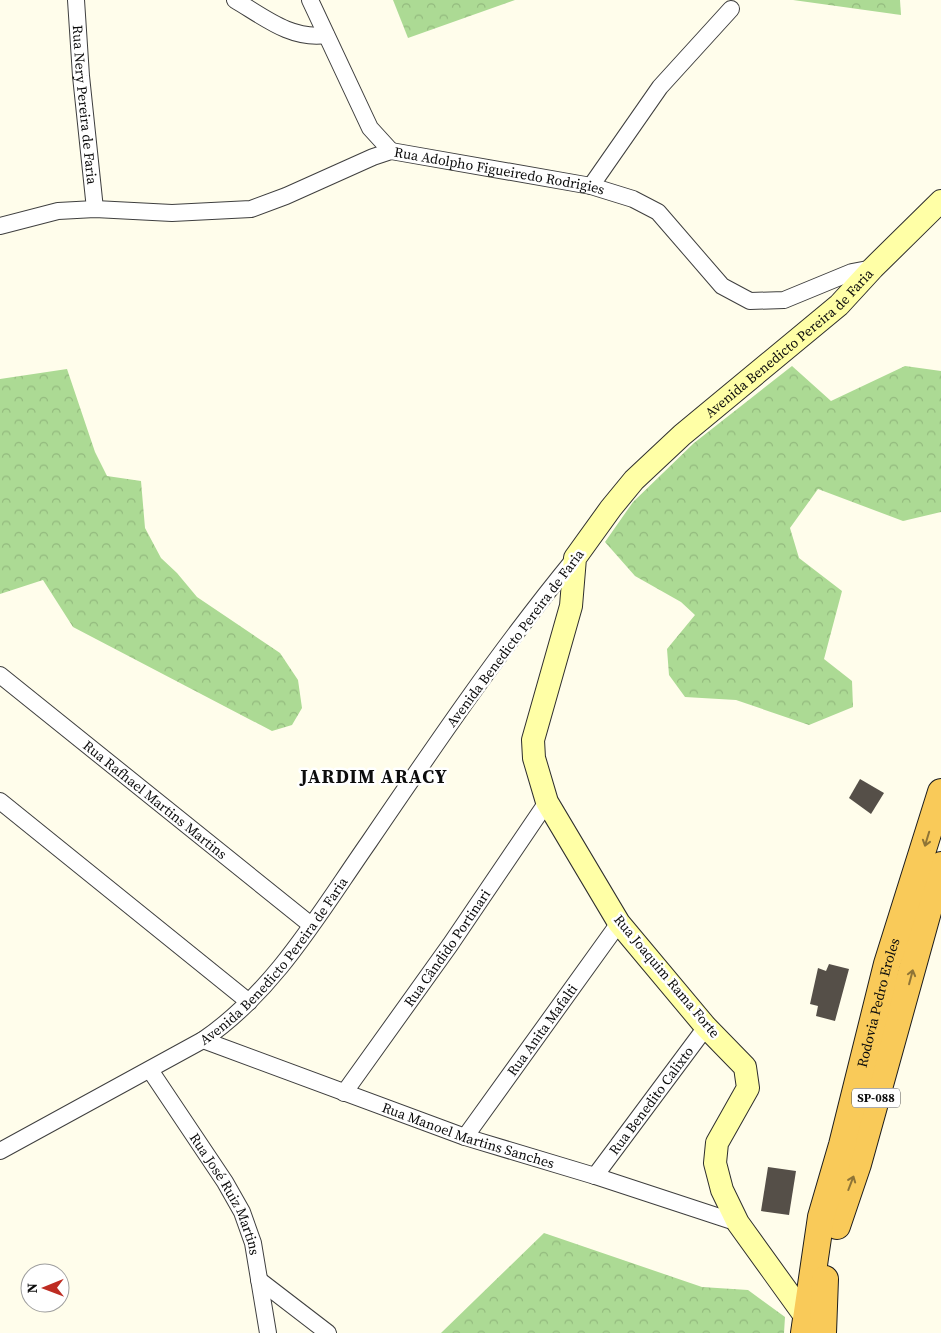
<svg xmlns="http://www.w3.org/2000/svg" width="941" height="1333" viewBox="0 0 941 1333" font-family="'Source Serif 4',serif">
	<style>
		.forest { fill: url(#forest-crowns) }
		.building { fill: #554f48 }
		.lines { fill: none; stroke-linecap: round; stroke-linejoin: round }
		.minor-casing { stroke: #3f3f3f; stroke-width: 18 }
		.secondary-casing { stroke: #2e2e2e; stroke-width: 24 }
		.trunk-casing { stroke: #1d1d1d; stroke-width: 28 }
		.minor { stroke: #fff; stroke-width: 16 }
		.secondary { stroke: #ffffa6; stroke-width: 22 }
		.trunk { stroke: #f9ca59; stroke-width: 26 }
		.oneway { stroke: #8e7436 }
		.labels { text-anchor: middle; stroke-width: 5; stroke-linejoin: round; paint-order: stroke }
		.shield { fill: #fff; stroke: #555; stroke-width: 1 }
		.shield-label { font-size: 12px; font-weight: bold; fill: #0c0c0c }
		.street-label { font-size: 14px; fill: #0c0c0c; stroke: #fff }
		.district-label { font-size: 19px; font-weight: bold; letter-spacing: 1px; fill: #0c0c0c; stroke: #fff }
	</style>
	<defs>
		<pattern id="forest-crowns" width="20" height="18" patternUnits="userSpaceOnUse" patternTransform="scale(1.25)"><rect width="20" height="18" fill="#acda94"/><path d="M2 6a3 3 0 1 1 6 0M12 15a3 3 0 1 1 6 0" fill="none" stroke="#93ba7e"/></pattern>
	</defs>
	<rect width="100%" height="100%" fill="#fffdeb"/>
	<g class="forest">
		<path d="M393,0H515L408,38Z"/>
		<path d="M793,0H900L901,15Z"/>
		<path d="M792,366L831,401L905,366L941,371V512L903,521L818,489L790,528L799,558L842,591L824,659L852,681L853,707L809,725L736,700L685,697L669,675L667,649L695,615L681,602L635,576L605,542L633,502L694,443Z"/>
		<path d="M67,369L95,452L107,476L141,481L145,528L161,558L177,573L197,597L280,653L298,680L302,708L292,725L272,731L73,627L43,580L0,594V379Z"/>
		<path d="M544,1233L702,1287L748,1290L785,1317L784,1333H441Z"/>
	</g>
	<g class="building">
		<path d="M860,779L884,793L871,814L849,798Z"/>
		<path d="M829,964L849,969L835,1021L816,1016L818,1006L810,1004L818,968L826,971Z"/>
		<path d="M768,1167L796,1171L789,1215L761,1211Z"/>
	</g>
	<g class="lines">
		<defs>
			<g id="minor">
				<path id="s1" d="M76,0L81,76L95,209"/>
				<path d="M235,0C264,17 291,40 326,35"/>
				<path d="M310,0L370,128L391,151"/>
				<path d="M591,186L660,87L731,9"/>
				<path id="s2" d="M0,226L58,211L95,209L172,213L251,209L286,196L373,157L391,151L591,186L633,199L658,212L722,286L750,301L784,300L852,272L873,268"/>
				<path id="s3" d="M0,675L311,925"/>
				<path d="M0,801L249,1002"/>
				<path id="s4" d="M203,1040L465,1137L595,1176L738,1223"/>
				<path id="s5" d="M150,1070L225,1182L242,1212L253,1243L268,1333"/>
				<path id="s6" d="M344,1093L450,945L547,802"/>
				<path id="s7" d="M465,1137L619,923"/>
				<path id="s8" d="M0,1151L203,1040C275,991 320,912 369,842C435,745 501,648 575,558"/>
				<path id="s9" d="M595,1176L706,1027"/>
				<path d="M259,1280L328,1333"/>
			</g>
			<g id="secondary">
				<path id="s10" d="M805,1316L738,1223L722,1190L715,1163L717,1143L748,1088L745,1067L706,1027L619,923L547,802L534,758L533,740L571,606L575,558L611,508L634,480L682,435L839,305L873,268L941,201"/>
			</g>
			<g id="trunk">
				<path d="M837,1226L858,1164L941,865"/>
				<path id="s11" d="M804,1333L821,1217L842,1145L887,964L941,792"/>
				<path d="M823,1333L825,1279"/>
			</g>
		</defs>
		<use href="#minor" class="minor-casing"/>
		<use href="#secondary" class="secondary-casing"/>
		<use href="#trunk" class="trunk-casing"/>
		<use href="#minor" class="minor"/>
		<use href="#secondary" class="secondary"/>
		<use href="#trunk" class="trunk"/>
	</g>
	<defs><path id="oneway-shaft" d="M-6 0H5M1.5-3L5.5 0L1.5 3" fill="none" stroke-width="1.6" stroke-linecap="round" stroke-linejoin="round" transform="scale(1.25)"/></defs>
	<g class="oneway">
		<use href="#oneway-shaft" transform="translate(927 839) rotate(107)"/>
		<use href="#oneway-shaft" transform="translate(911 977) rotate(-75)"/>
		<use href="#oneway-shaft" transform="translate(851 1183) rotate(-69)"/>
	</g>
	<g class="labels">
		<rect class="shield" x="852" y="1088.5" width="48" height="19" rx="4"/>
		<g class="shield-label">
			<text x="876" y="1102">SP-088</text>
		</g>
		<g class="street-label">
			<text dy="5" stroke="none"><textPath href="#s1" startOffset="105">Rua Nery Pereira de Faria</textPath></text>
			<text dy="5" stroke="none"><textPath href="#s2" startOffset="515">Rua Adolpho Figueiredo Rodrigies</textPath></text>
			<text dy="5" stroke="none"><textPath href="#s10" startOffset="1172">Avenida Benedicto Pereira de Faria</textPath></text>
			<text transform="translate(515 638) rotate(-53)" y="5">Avenida Benedicto Pereira de Faria</text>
			<text dy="5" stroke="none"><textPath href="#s3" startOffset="199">Rua Rafhael Martins Martins</textPath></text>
			<text dy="5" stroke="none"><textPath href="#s6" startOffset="178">Rua Cândido Portinari</textPath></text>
			<text dy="5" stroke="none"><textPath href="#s8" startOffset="338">Avenida Benedicto Pereira de Faria</textPath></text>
			<text transform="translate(667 976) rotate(50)" y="5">Rua Joaquim Rama Forte</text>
			<text dy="5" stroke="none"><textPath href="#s11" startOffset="339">Rodovia Pedro Eroles</textPath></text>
			<text dy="5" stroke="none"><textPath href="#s7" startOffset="132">Rua Anita Mafalti</textPath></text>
			<text dy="5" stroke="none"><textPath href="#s9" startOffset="94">Rua Benedito Calixto</textPath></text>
			<text dy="5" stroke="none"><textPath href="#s4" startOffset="282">Rua Manoel Martins Sanches</textPath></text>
			<text dy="5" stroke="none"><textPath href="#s5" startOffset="146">Rua José Ruiz Martins</textPath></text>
		</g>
		<g class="district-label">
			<text x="374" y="783">JARDIM ARACY</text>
		</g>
	</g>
	<g transform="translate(45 1288) rotate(269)"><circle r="24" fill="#ffffff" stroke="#9e9e9e"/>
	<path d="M0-4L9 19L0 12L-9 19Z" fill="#be2c22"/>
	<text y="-8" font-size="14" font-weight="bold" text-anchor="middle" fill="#0c0c0c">N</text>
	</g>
</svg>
